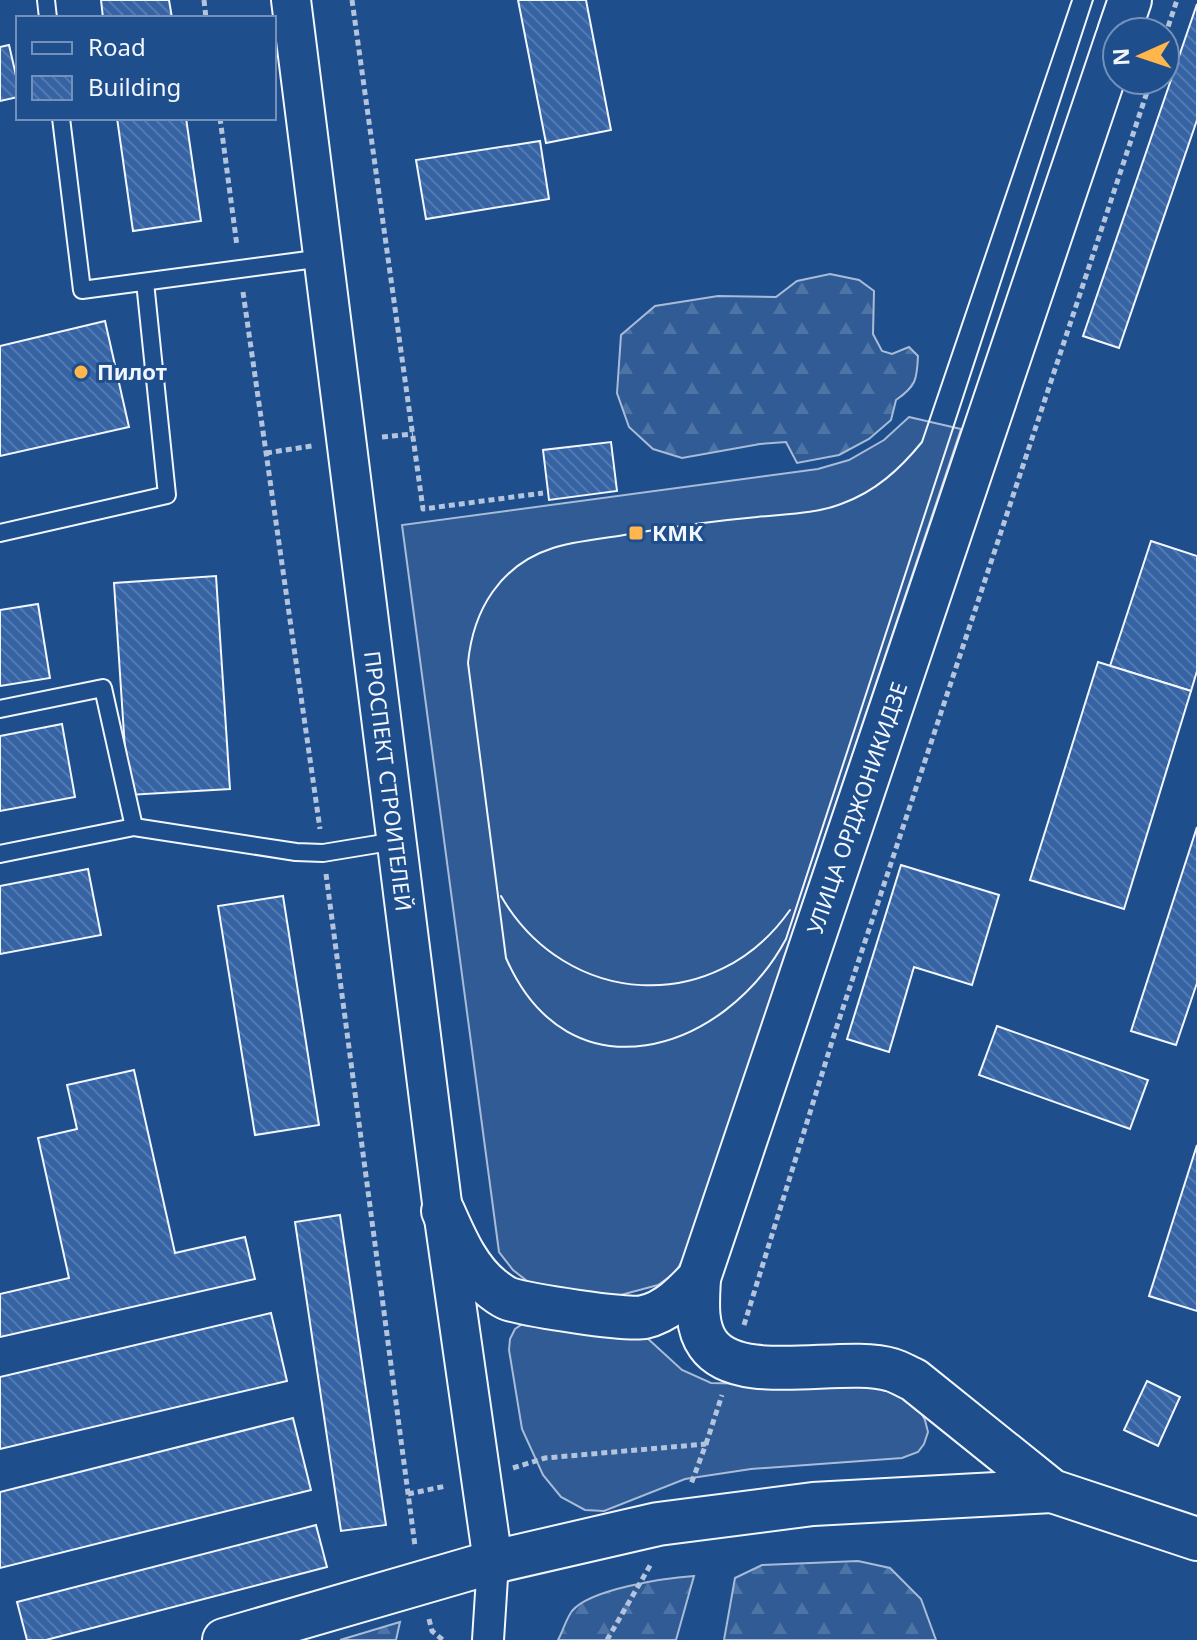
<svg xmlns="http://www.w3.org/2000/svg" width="1197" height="1640" viewBox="0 0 1197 1640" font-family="'Noto Sans',sans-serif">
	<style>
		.built { fill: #305b95; stroke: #a8bbd7; stroke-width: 2 }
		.forest { fill: url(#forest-firs); stroke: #a8bbd7; stroke-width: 2 }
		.building { fill: url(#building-back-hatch); stroke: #f2f6ff; stroke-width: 2 }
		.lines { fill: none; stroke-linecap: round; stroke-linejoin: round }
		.service-casing { stroke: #f2f6ff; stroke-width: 20 }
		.minor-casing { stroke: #f2f6ff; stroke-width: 34 }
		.tertiary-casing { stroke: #f2f6ff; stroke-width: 42 }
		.secondary-casing { stroke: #f2f6ff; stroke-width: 46 }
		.path { stroke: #b3c4dc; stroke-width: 5; stroke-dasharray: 6 4; stroke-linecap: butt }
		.service { stroke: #1f4e8c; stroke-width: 16 }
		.minor { stroke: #1f4e8c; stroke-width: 30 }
		.tertiary { stroke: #1f4e8c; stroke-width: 38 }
		.secondary { stroke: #1f4e8c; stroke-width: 42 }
		.tram { stroke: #f2f6ff; stroke-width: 2 }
		.poi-dot { fill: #ffb74d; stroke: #1f4e8c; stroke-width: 3 }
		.labels { text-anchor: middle; stroke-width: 6; stroke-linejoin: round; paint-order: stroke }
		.poi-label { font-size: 22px; font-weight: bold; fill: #f2f6ff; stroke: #1f4e8c; text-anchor: start }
		.street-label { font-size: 22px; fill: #f2f6ff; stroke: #1f4e8c }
	</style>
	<defs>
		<pattern id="forest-firs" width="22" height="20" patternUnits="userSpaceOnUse" patternTransform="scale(2)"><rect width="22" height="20" fill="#305b95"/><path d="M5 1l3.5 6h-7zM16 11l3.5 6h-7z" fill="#4e73a5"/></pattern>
		<pattern id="building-back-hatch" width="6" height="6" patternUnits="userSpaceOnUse" patternTransform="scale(2)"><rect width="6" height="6" fill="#3563a3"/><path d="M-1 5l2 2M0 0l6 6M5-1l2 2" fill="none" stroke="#537ab1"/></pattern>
	</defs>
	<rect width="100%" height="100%" fill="#1f4e8c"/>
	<g class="built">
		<path d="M909,417L961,429L685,1255L676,1272L658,1285L602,1300L531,1284L513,1270L499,1252L402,525L818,469L849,460L884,440Z"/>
		<path d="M527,1321L646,1337L682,1370L711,1383L883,1387L916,1403L925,1420L928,1432L924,1444L918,1452L902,1458L751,1469L685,1479L604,1511L585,1510L561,1497L543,1475L522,1429L509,1350L510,1339L515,1329Z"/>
	</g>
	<g class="forest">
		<path d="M830,274L859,280L874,291L873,334L882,351L892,354L909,347L918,356C917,380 916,386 896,400L891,420L869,439L839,455L797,463L786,442L760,444L682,458L653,449L629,427L617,393L621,335L655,306L718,296L776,297L797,281Z"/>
		<path d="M858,1561L890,1568L921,1599L936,1640H724L735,1578L762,1565Z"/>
		<path d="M694,1576L676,1640H558C563,1631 566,1619 572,1611C590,1589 665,1578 694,1576Z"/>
		<path d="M400,1622L396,1640H340Z"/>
	</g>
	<g class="building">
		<path d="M101,0H169L172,18H103Z"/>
		<path d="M518,0H586L611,130L546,143Z"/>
		<path d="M1197,4V120L1119,348L1083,336Z"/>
		<path d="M9,45L18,84V97L0,101V47Z"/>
		<path d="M117,118H186L201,221L133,231Z"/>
		<path d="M540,141L549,199L426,219L416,160Z"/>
		<path d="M105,321L129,427L0,456V346Z"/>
		<path d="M611,442L617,491L549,500L543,450Z"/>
		<path d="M1151,541L1197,556V671L1191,691L1110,666Z"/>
		<path d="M216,576L230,789L128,795L114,583Z"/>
		<path d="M38,604L50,678L0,686V610Z"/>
		<path d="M1098,662L1191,691L1124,909L1030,880Z"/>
		<path d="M62,724L75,797L0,811V736Z"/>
		<path d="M1197,827V983L1176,1045L1131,1031Z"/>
		<path d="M901,865L999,895L972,985L914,967L889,1052L847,1039Z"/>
		<path d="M88,869L101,935L0,954V886Z"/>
		<path d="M283,896L319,1125L255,1135L218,906Z"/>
		<path d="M997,1026L1148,1080L1130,1129L979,1075Z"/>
		<path d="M134,1070L175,1253L245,1237L255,1279L0,1337V1294L69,1278L38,1138L77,1129L67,1085Z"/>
		<path d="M1197,1145V1311L1149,1296Z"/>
		<path d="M340,1215L386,1525L341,1531L295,1222Z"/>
		<path d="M271,1313L287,1381L0,1449V1377Z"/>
		<path d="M1147,1381L1180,1397L1158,1446L1124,1430Z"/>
		<path d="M293,1418L311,1490L0,1568V1492Z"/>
		<path d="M316,1525L327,1567L46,1640H27L17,1602Z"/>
	</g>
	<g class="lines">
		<defs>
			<g id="service">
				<path d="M46,0L48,18"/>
				<path d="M61,118L82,290L323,258"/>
				<path d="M0,533L167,495L145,282"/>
				<path d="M0,709L103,688L134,827"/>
				<path d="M0,854L134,827L296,852L323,853L396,841"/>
			</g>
			<path id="minor" d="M488,1640L493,1562"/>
			<path id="tertiary" d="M291,0L443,1211L493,1562"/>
			<g id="secondary">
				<path d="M1119,32L1130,0"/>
				<path d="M443,1211C455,1238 468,1270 493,1289C497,1292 503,1297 509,1299C528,1305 627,1321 644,1317C667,1312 684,1294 699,1278L1117,38"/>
				<path d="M699,1278C698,1299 695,1326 708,1344C739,1388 844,1355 892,1370C899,1372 907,1377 914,1380L1052,1491L1197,1539"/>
				<path d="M224,1640L493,1562L658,1524L813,1504L1052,1491"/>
			</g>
		</defs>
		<use href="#service" class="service-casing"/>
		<use href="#minor" class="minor-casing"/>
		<use href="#tertiary" class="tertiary-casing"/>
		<use href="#secondary" class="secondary-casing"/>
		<g class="path">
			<path d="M204,0L206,18"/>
			<path d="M352,0L423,509L543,493"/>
			<path d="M1165,36L1177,0"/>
			<path d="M220,118L237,246"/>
			<path d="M243,292L320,829"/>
			<path d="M382,437L413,434"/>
			<path d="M266,453L312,446"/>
			<path d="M326,874L415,1546"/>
			<path d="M744,1325L835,1032L1151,80"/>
			<path d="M706,1444L722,1395"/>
			<path d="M513,1468L545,1458L706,1444L691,1484"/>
			<path d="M408,1494L446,1486"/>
			<path d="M429,1619L432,1631L443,1640"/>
			<path d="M607,1640L651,1564"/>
		</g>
		<use href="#service" class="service"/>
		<use href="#minor" class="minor"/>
		<use href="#tertiary" class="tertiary"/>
		<use href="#secondary" class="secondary"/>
		<g class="tram">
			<path d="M1072,0L922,442C900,469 875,492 841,504C815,514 785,514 757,517C713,521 669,527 624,535C601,539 575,541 553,548C500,565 473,610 468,663L506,958C568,1101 724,1054 786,939L1093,0"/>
			<path d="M501,896C566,1008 715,1017 790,910"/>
		</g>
	</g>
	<g class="poi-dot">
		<circle cx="81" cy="372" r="8"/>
		<rect x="628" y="525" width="16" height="16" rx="4"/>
	</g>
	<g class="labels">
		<g class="poi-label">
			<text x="97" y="380">Пилот</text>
			<text x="652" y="541">КМК</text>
		</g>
		<g class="street-label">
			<text transform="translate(388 781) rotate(83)" y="8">ПРОСПЕКТ СТРОИТЕЛЕЙ</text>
			<text transform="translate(857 808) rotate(-71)" y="8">УЛИЦА ОРДЖОНИКИДЗЕ</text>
		</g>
	</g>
	<rect x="16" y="16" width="260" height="104" fill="#1f4e8c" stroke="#7391ba" stroke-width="2"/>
	<rect x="32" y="42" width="40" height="12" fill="#1f4e8c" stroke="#7391ba" stroke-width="2"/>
	<text x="88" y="56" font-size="24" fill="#f2f6ff">Road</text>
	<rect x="32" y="76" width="40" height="24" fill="url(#building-back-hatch)" stroke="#7391ba" stroke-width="2"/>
	<text x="88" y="96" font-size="24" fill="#f2f6ff">Building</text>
	<g transform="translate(1141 56) rotate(267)"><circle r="38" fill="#1f4e8c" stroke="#7391ba" stroke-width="2"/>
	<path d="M0-6L14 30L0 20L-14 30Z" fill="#ffb74d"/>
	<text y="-12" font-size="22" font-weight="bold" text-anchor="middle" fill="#f2f6ff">N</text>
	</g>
</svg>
